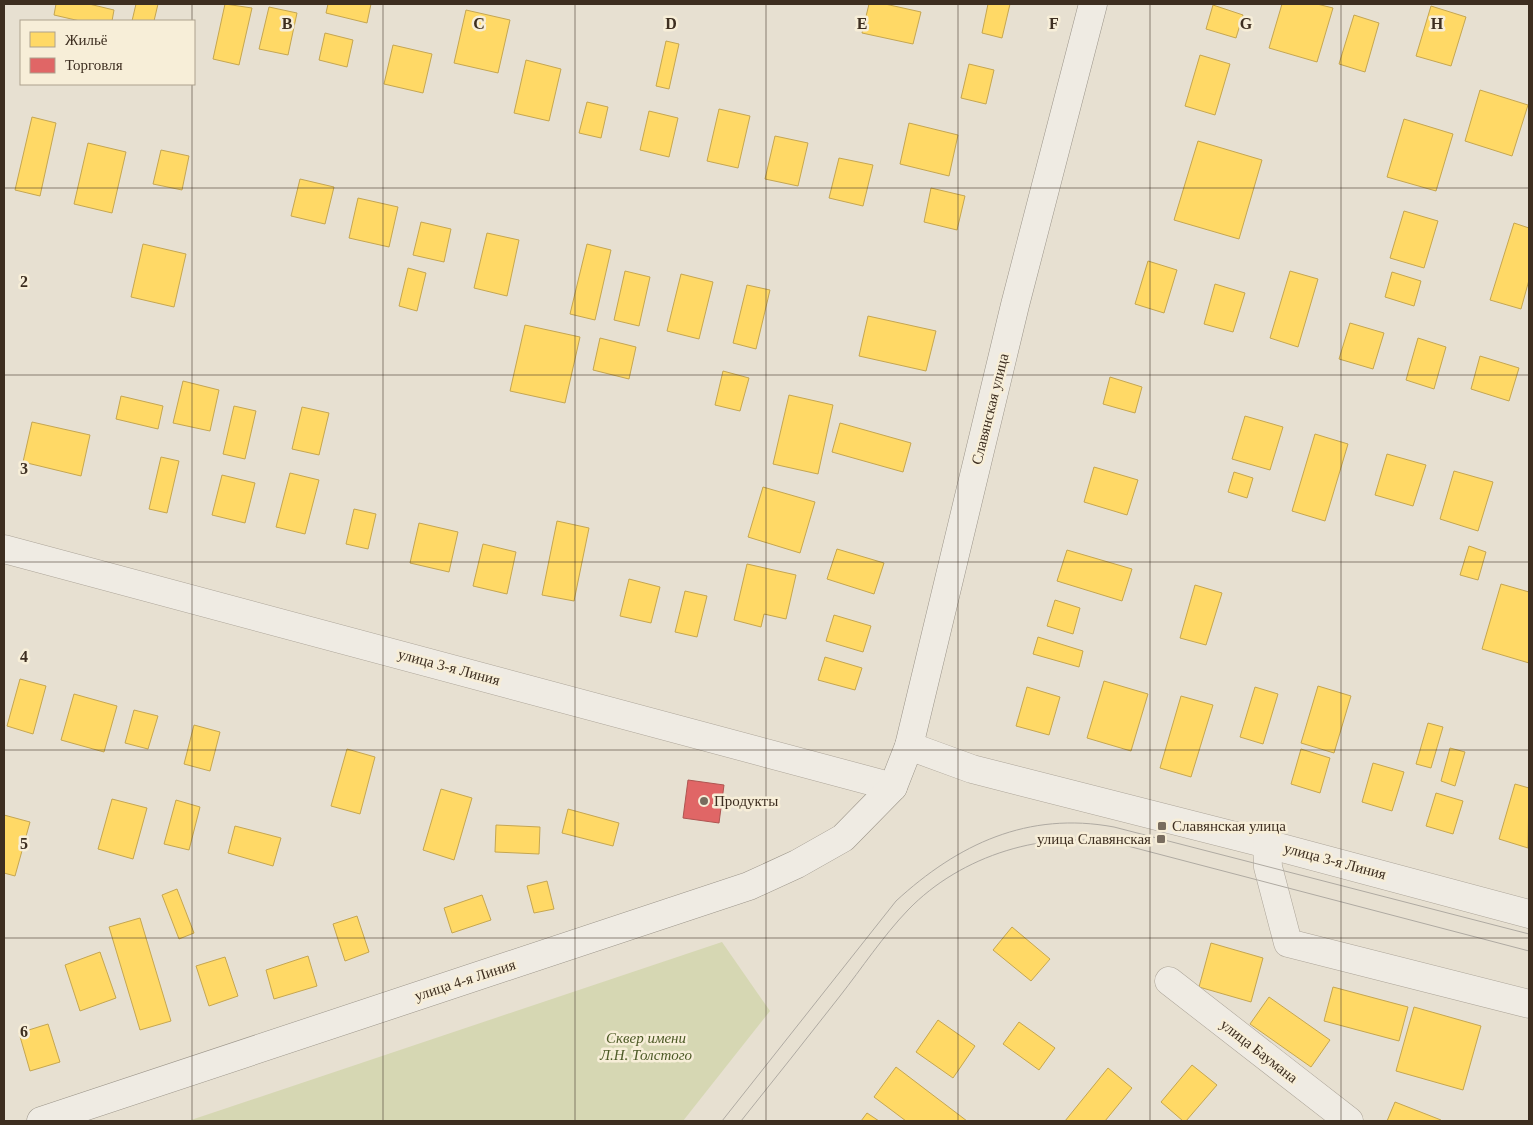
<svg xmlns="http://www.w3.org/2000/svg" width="1533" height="1125" viewBox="0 0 1533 1125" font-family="'Times New Roman',serif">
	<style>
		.green { fill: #d6d7b3 }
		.homes { fill: #ffd966; stroke: #c5a651 }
		.shops { fill: #e06666; stroke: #af5551 }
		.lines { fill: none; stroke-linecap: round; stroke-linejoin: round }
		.street-casing { stroke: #ada599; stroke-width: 29 }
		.secondary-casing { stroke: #9c958a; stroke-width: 29 }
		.street { stroke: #efebe3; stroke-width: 28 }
		.secondary { stroke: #efebe3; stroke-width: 28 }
		.tram { stroke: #afaaa2; stroke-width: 1 }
		.grid { fill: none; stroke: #3d2e20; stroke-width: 1; stroke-opacity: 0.55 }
		.poi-dot { fill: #786c5e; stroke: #f7eed8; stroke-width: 2 }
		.labels { text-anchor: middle; stroke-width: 5; stroke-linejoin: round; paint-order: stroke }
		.street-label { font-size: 15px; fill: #3d2e20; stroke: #f7eed8 }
		.poi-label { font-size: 15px; fill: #3d2e20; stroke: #f7eed8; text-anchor: start }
		.park-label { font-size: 15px; font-style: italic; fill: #4d5a26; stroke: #f7eed8 }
		.grid-label { font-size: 16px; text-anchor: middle; font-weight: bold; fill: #3d2e20; stroke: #f7eed8; stroke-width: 5; stroke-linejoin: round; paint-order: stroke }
	</style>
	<rect width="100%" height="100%" fill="#e7e0d1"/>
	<path class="green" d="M722,942L770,1011L683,1121H188Z"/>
	<g class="homes">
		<path d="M56,4H89L114,10L112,21H80L54,15Z"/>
		<path d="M136,4H158L154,21H132Z"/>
		<path d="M225,4L252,8L239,65L213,59Z"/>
		<path d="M328,4H371L367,23L326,13Z"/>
		<path d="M869,4H885L921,12L913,44L862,33Z"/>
		<path d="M988,4H1010L1002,38L982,33Z"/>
		<path d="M1282,4H1317L1333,8L1317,62L1269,48Z"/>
		<path d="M1213,5L1243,15L1236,38L1206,29Z"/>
		<path d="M1431,6L1466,17L1451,66L1416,56Z"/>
		<path d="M269,7L297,13L288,55L259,49Z"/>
		<path d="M466,10L510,20L498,73L454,63Z"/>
		<path d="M1354,15L1379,23L1365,72L1339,64Z"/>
		<path d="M325,33L353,40L347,67L319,60Z"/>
		<path d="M666,41L679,44L669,89L656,86Z"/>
		<path d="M393,45L432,54L423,93L384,84Z"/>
		<path d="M1200,55L1230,64L1215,115L1185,106Z"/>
		<path d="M526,60L561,69L549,121L514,113Z"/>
		<path d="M969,64L994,70L986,104L961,98Z"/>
		<path d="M1480,90L1528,105L1512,156L1465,141Z"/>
		<path d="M587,102L608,107L601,138L579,133Z"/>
		<path d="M719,109L750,116L738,168L707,161Z"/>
		<path d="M649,111L678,118L669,157L640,150Z"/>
		<path d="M32,117L56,123L40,196L15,190Z"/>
		<path d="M1404,119L1453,134L1436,191L1387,177Z"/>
		<path d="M909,123L958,135L949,176L900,164Z"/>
		<path d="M775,136L808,143L798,186L765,179Z"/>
		<path d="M1198,141L1262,160L1239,239L1174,220Z"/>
		<path d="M88,143L126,152L112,213L74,204Z"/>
		<path d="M161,150L189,156L182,190L153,184Z"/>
		<path d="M839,158L873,165L863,206L829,198Z"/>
		<path d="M300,179L334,187L325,224L291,216Z"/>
		<path d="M931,188L965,196L957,230L924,222Z"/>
		<path d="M358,198L398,207L389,247L349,238Z"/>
		<path d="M1404,211L1438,221L1424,268L1390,258Z"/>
		<path d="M421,222L451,229L444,262L413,255Z"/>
		<path d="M1514,223L1529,228V280L1521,309L1490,300Z"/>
		<path d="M487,233L519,240L507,296L474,288Z"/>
		<path d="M143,244L186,254L174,307L131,297Z"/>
		<path d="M587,244L611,250L595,320L570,314Z"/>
		<path d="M1148,261L1177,270L1164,313L1135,304Z"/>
		<path d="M408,268L426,273L417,311L399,306Z"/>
		<path d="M625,271L650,277L639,326L614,320Z"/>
		<path d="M1290,271L1318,279L1298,347L1270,338Z"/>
		<path d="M1392,272L1421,281L1414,306L1385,297Z"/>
		<path d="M681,274L713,282L699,339L667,331Z"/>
		<path d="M1215,284L1245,293L1233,332L1204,324Z"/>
		<path d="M747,285L770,290L756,349L733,343Z"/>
		<path d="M868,316L936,331L926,371L859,356Z"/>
		<path d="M1350,323L1384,333L1373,369L1339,359Z"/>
		<path d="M525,325L580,337L565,403L510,391Z"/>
		<path d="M600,338L636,347L629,379L593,370Z"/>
		<path d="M1418,338L1446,347L1434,389L1406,380Z"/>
		<path d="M1480,356L1519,368L1509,401L1471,389Z"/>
		<path d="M723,371L749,378L740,411L715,405Z"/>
		<path d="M1110,377L1142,387L1135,413L1103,404Z"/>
		<path d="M183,381L219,390L210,431L173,423Z"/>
		<path d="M789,395L833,405L818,474L773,464Z"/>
		<path d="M121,396L163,406L158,429L116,419Z"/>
		<path d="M234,406L256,411L245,459L223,454Z"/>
		<path d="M302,407L329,413L319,455L292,449Z"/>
		<path d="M1245,416L1283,427L1270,470L1232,459Z"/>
		<path d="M32,422L90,435L81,476L23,462Z"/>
		<path d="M840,423L911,443L903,472L832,452Z"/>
		<path d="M1315,434L1348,444L1325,521L1292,511Z"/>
		<path d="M1387,454L1426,465L1413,506L1375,495Z"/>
		<path d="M161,457L179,461L167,513L149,509Z"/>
		<path d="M1094,467L1138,480L1127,515L1084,502Z"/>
		<path d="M1454,471L1493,482L1478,531L1440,519Z"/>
		<path d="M1234,472L1253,478L1247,498L1228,492Z"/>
		<path d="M290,473L319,480L305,534L276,527Z"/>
		<path d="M222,475L255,483L245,523L212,515Z"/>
		<path d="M763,487L815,502L800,553L748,537Z"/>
		<path d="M354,509L376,514L368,549L346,544Z"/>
		<path d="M557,521L589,528L574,601L542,595Z"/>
		<path d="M419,523L458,532L449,572L410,563Z"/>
		<path d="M483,544L516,552L507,594L473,586Z"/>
		<path d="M1469,546L1486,552L1478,580L1460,575Z"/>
		<path d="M837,549L884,563L874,594L827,579Z"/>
		<path d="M1067,550L1132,569L1122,601L1057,581Z"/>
		<path d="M747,564L796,575L786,619L764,614L761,627L734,620Z"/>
		<path d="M629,579L660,587L651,623L620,616Z"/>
		<path d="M1501,584L1529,592V663L1482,649Z"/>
		<path d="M1195,585L1222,593L1206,645L1180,638Z"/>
		<path d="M685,591L707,596L697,637L675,632Z"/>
		<path d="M1055,600L1080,608L1073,634L1047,626Z"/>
		<path d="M834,615L871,626L863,652L826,641Z"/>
		<path d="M1038,637L1083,651L1079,667L1033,654Z"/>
		<path d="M825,657L862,668L855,690L818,680Z"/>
		<path d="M20,679L46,686L33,734L7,726Z"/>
		<path d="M1104,681L1148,694L1131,751L1087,738Z"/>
		<path d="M1318,686L1351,696L1334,753L1301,743Z"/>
		<path d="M1027,687L1060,697L1049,735L1016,726Z"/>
		<path d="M1255,687L1278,694L1263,744L1240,737Z"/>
		<path d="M74,694L117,706L104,752L61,740Z"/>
		<path d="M1181,696L1213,705L1191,777L1160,768Z"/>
		<path d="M134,710L158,716L148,749L125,743Z"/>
		<path d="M1428,723L1443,727L1431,768L1416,764Z"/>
		<path d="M194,725L220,732L210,771L184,764Z"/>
		<path d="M1450,748L1465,752L1455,786L1441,781Z"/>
		<path d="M347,749L375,757L360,814L331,806Z"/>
		<path d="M1301,749L1330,758L1320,793L1291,784Z"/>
		<path d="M1373,763L1404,772L1392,811L1362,802Z"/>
		<path d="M1515,784L1529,788L1528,848L1499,839Z"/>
		<path d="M441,789L472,798L454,860L423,850Z"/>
		<path d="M1436,793L1463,801L1453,834L1426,826Z"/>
		<path d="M112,799L147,808L133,859L98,849Z"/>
		<path d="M176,800L200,807L189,850L164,844Z"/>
		<path d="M568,809L619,823L613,846L562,833Z"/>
		<path d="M4,815L30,822L15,876L4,873Z"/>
		<path d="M496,825L540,827L539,854L495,852Z"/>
		<path d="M235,826L281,838L273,866L228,853Z"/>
		<path d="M547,881L554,909L534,913L527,886Z"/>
		<path d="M177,889L194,933L179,939L162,895Z"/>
		<path d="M482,895L491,920L452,933L444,908Z"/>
		<path d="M357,916L369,952L345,961L333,924Z"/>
		<path d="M140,918L171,1021L140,1030L109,927Z"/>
		<path d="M1012,927L1050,959L1031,981L993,950Z"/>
		<path d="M1211,943L1263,958L1251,1002L1199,987Z"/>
		<path d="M100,952L116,998L80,1011L65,965Z"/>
		<path d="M308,956L317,986L274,999L266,970Z"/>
		<path d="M225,957L238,996L209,1006L196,966Z"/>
		<path d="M1333,987L1408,1007L1399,1041L1324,1021Z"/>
		<path d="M1269,997L1330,1040L1311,1067L1250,1024Z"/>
		<path d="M1414,1007L1481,1026L1463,1090L1396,1071Z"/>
		<path d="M938,1020L975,1046L953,1078L916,1052Z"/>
		<path d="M1019,1022L1055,1048L1039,1070L1003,1044Z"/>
		<path d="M48,1024L60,1062L30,1071L19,1033Z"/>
		<path d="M1192,1065L1217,1085L1186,1121H1183L1161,1102Z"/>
		<path d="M896,1067L967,1121H906L874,1097Z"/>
		<path d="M1108,1068L1132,1088L1105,1121H1065Z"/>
		<path d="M1395,1102L1441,1120V1121H1387Z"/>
		<path d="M867,1113L879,1121H861Z"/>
	</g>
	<path class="shops" d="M688,780L724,785L719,823L683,818Z"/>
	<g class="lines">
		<defs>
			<g id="street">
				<path d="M4,549L893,787"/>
				<path d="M909,746L972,769L1267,844L1529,914"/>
				<path d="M1267,844L1268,867L1288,943L1529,1004"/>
				<path d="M1169,981L1349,1121"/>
			</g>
			<path id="secondary" d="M41,1121L749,886L797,864L843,838L893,787L909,746L1015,305L1093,4"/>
		</defs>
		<use href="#street" class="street-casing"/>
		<use href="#secondary" class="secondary-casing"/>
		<use href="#street" class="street"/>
		<use href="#secondary" class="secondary"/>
		<g class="tram">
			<path d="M722,1121L896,901C958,844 1028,811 1114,827L1529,934"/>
			<path d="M741,1121C774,1080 807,1038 840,996C862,968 883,936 908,910C961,855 1046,829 1120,844L1529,951"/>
		</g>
	</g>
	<path class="grid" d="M192,4V21M383,4V1121M575,4V1121M766,4V1121M958,4V1121M1150,4V1121M1341,4V1121M192,84V1121M4,188H1529M4,375H1529M4,562H1529M4,750H1529M4,938H1529"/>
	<g class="poi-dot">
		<circle cx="704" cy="801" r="5"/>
		<rect x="1157" y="821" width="10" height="10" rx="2.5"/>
		<rect x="1156" y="834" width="10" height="10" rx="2.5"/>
	</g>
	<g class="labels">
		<g class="street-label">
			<text transform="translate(990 409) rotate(-76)" y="5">Славянская улица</text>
			<text transform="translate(449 667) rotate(15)" y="5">улица 3-я Линия</text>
			<text transform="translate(1335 861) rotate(15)" y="5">улица 3-я Линия</text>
			<text transform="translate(465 980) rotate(-18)" y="5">улица 4-я Линия</text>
			<text transform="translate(1259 1051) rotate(38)" y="5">улица Баумана</text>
		</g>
		<g class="poi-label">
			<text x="714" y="806">Продукты</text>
			<text x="1172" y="831">Славянская улица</text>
			<text x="1151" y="844" text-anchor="end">улица Славянская</text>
		</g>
		<g class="park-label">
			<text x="646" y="1043">Сквер имени<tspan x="646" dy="17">Л.Н. Толстого</tspan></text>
		</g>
	</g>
	<g class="grid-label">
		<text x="287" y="29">B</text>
		<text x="479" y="29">C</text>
		<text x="671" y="29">D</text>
		<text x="862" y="29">E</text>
		<text x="1054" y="29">F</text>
		<text x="1246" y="29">G</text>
		<text x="1437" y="29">H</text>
		<text x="24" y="287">2</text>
		<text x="24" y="474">3</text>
		<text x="24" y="662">4</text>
		<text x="24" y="849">5</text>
		<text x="24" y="1037">6</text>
	</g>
	<rect width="1533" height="1125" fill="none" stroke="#3d2e20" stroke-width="10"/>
	<rect x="20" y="20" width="175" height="65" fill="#f7eed8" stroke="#ada18e"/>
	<rect x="30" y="32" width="25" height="15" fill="#ffd966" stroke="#ada18e"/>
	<text x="65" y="45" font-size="15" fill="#3d2e20">Жильё</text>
	<rect x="30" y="58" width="25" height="15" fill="#e06666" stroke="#ada18e"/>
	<text x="65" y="70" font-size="15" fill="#3d2e20">Торговля</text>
</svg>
